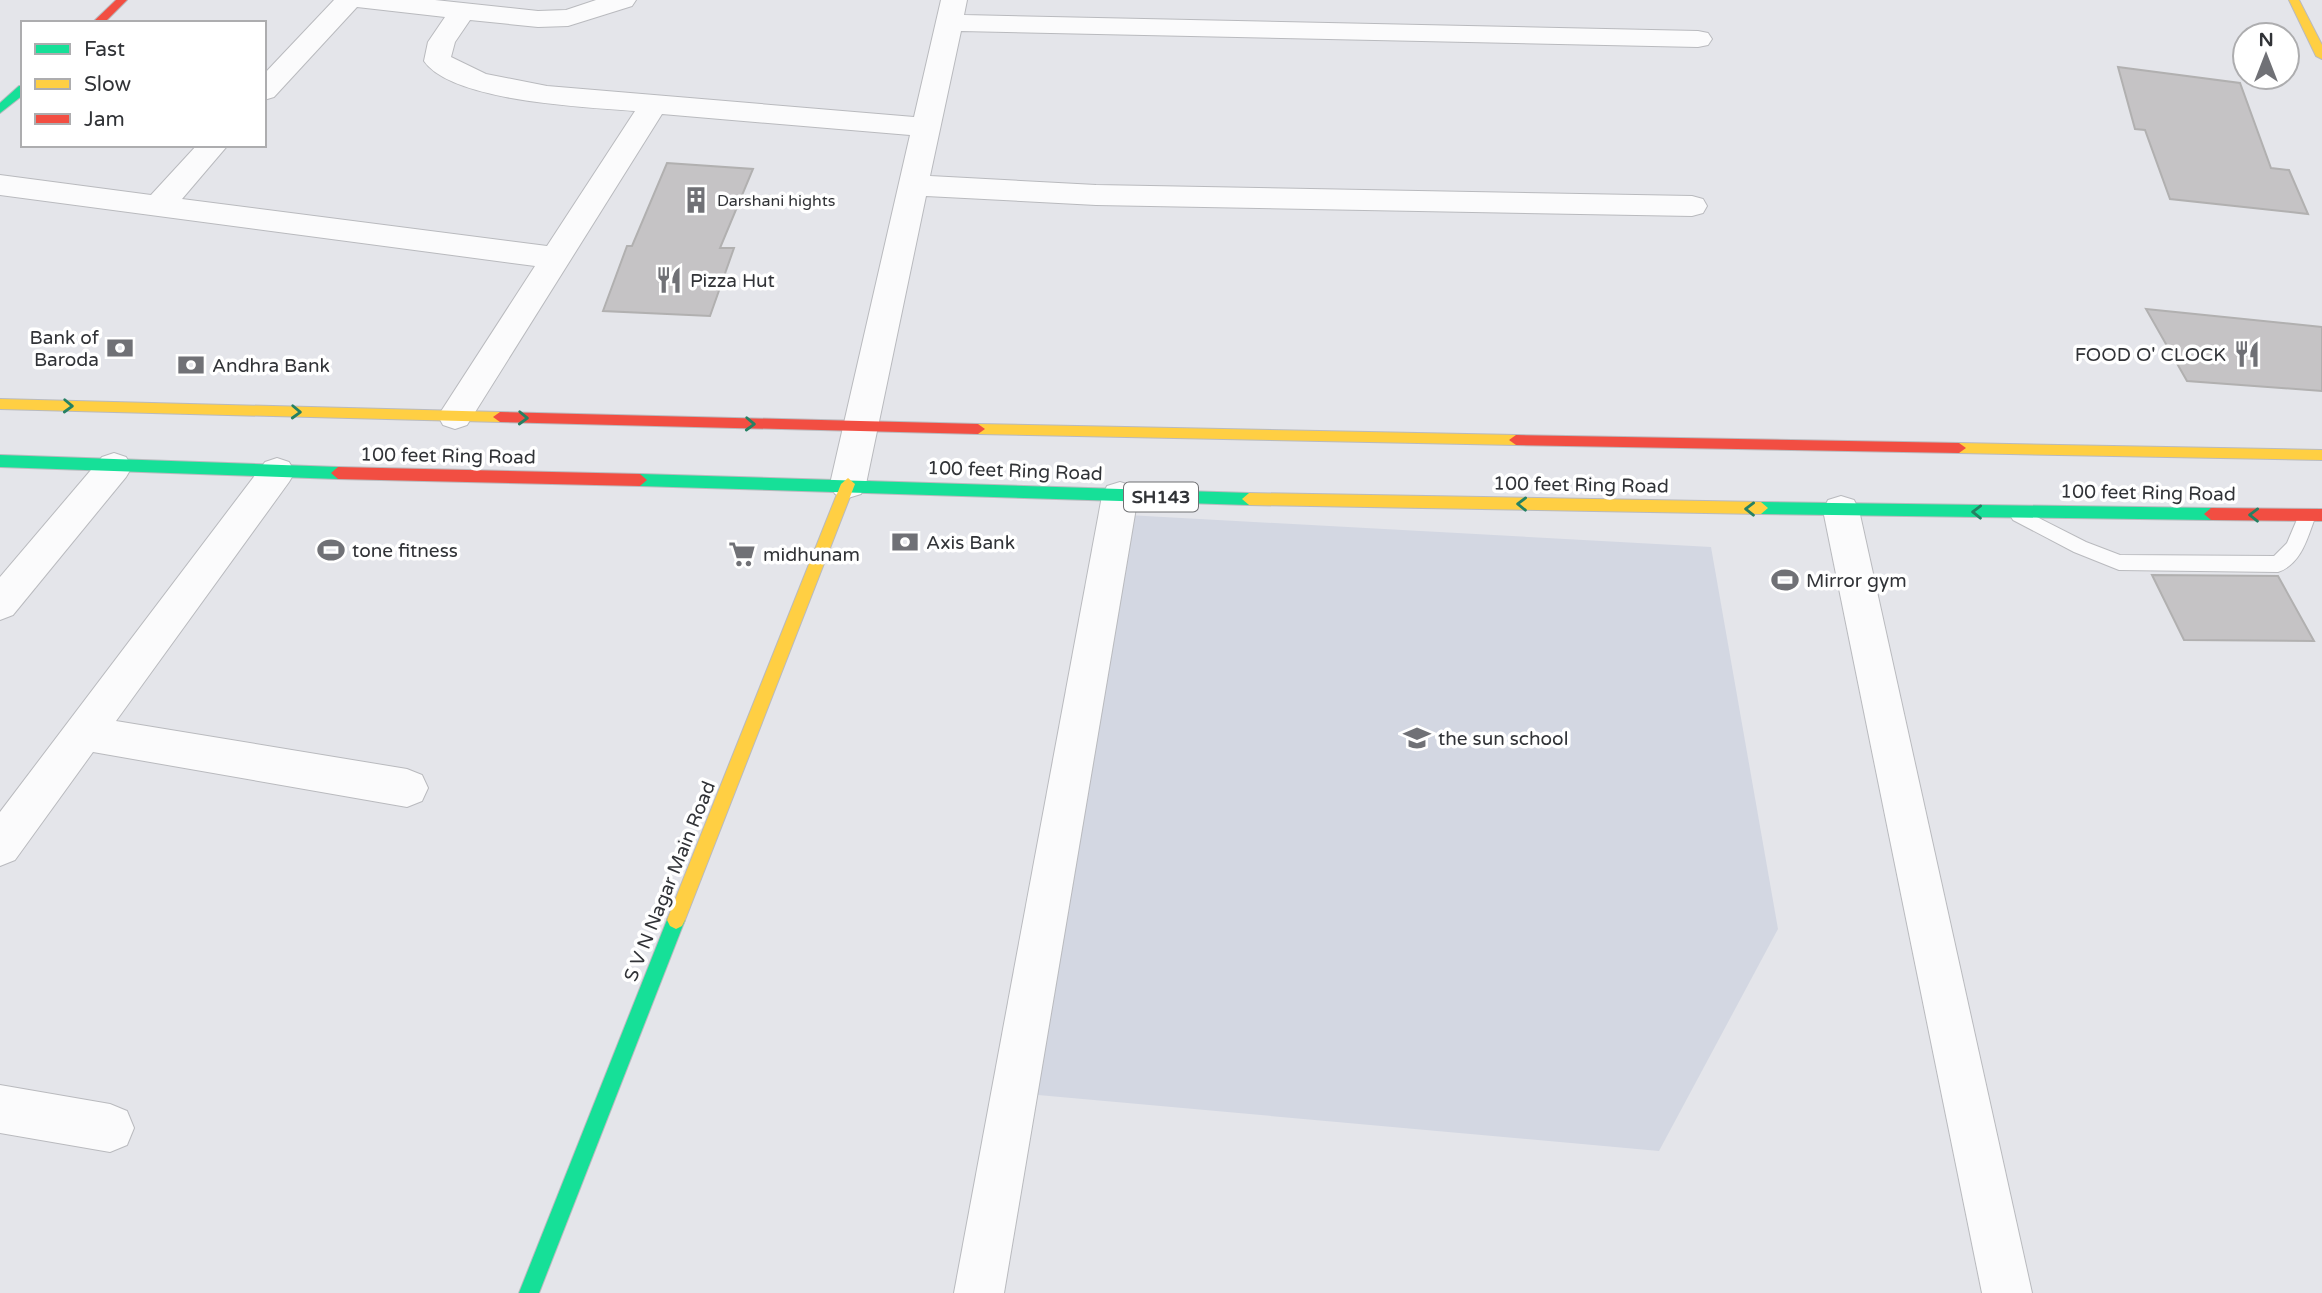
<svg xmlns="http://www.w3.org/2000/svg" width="2322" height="1293" viewBox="0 0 2322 1293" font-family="'Varela Round',sans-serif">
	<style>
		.built { fill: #d3d7e2 }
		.building { fill: #c5c3c5; stroke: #b1b0b0; stroke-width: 2 }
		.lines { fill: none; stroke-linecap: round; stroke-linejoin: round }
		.lane-casing { stroke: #b9babe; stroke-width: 2 }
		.street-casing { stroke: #b9babe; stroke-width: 2 }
		.fast-casing { stroke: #b9babe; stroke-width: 2 }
		.slow-casing { stroke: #b9babe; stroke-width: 2 }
		.jam-casing { stroke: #b9babe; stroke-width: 2 }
		.lane { fill: #fbfbfc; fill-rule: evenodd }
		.street { fill: #fbfbfc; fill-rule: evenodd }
		.fast { fill: #16e098; fill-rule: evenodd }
		.slow { fill: #ffcf43; fill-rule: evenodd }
		.jam { fill: #f24e42; fill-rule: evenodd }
		.oneway { stroke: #258163 }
		.labels { text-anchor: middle; stroke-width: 7; stroke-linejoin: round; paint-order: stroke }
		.far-poi-label { font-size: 16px; fill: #313337; stroke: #fff; text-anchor: start }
		.shield { fill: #fff; stroke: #6f7073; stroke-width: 2 }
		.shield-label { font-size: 18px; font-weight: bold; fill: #313337 }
		.poi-label { font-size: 19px; fill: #313337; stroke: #fff; text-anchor: start }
		.street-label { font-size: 19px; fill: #313337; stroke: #fff }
	</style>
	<rect width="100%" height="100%" fill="#e4e5ea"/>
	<path class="built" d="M1127,515L1711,547L1778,929L1659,1151L1027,1094Z"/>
	<g class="building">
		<path d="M2118,67L2240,83L2271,168L2289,170L2308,214L2170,199L2145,130L2135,129Z"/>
		<path d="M667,163L753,169L720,248H734L710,316L603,311L627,246H632Z"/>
		<path d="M2146,309L2322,327V391L2187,381Z"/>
		<path d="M2152,575L2278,576L2314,641L2184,640Z"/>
	</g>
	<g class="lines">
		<defs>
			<path id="lane" d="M2019,508L2086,542L2120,555L2274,556L2287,543L2301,510H2313L2316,515C2308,536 2302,564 2278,572L2119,570L2074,552L2013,520L2010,515L2013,510Z"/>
			<g id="street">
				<path d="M334,0H435L538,11L566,10L596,0H636L632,6L568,26L538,27L470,20L455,42L451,57L486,74L547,86L914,117L941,0H967L964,15L1698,31L1708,33L1712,39L1708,45L1698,47L961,31L930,176L1096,185L1692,196L1703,199L1707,206L1703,213L1692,216L1096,205L926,196L866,484L861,494L848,498L835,494L830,484L910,135L662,114L467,425L455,429L443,425L438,416L535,266L0,195V175L151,195L197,145H228L182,199L547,246L635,111C588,107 452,102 424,61L428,42L445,17L357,7L274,97L264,100V74Z"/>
				<path d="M114,453L126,457L132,467L126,477L13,615L0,620V577L102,457Z"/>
				<path d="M277,458L289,462L295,472L289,482L116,721L407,769L422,775L428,788L422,801L407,807L93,752L15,860L0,866V812L265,462Z"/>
				<path d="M1120,482L1133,486L1138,496L1004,1293H954L1102,496L1107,486Z"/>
				<path d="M1841,496L1854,500L1859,510L2032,1293H1982L1823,510L1828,500Z"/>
				<path d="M0,1085L110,1104L127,1111L134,1128L127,1145L110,1152L0,1133Z"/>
			</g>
			<g id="fast">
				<path d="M19,86H23V95L0,113V103Z"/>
				<path d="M0,455L338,467L345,473L338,479L0,467Z"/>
				<path d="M640,474L1249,493L1256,499L1249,505L640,486L633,480Z"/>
				<path d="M1761,502L2211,508L2218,514L2211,520L1761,514L1754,508Z"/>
				<path d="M676,911L682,914L685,920L539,1293H519L667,920L670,914Z"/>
			</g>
			<g id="slow">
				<path d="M2289,0H2299L2322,45V59L2316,56Z"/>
				<path d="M0,399L500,412L507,417L500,422L0,409Z"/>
				<path d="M978,424L1516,435L1523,440L1516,445L978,434L971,429Z"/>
				<path d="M1959,443L2322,450V460L1959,453L1952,448Z"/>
				<path d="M848,478L855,484L685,920L682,926L676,929L670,926L667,920L841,484Z"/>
				<path d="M1249,493L1761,502L1768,508L1761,514L1249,505L1242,499Z"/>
			</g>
			<g id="jam">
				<path d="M116,0H127L104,23H92Z"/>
				<path d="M500,412L978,424L985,429L978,434L500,422L493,417Z"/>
				<path d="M1516,435L1959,443L1966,448L1959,453L1516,445L1509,440Z"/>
				<path d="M338,467L640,474L647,480L640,486L338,479L331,473Z"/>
				<path d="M2211,508L2322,509V521L2211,520L2204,514Z"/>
			</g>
		</defs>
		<use href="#lane" class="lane-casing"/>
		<use href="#street" class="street-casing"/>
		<use href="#fast" class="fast-casing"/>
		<use href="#slow" class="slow-casing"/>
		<use href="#jam" class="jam-casing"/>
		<use href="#lane" class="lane"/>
		<use href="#street" class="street"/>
		<use href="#fast" class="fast"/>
		<use href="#slow" class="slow"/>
		<use href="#jam" class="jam"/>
	</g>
	<defs><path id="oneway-chevron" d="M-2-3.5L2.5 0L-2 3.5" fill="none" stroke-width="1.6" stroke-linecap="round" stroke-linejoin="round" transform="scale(1.75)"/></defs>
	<g class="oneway">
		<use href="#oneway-chevron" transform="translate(68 406) rotate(2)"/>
		<use href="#oneway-chevron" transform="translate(296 412) rotate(2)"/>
		<use href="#oneway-chevron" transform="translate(523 418) rotate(2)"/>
		<use href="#oneway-chevron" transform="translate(750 424) rotate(2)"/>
		<use href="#oneway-chevron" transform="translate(1522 504) rotate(-179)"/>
		<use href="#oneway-chevron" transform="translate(1750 509) rotate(-179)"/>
		<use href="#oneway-chevron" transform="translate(1977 512) rotate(-179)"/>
		<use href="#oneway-chevron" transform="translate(2254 515) rotate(-179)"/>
	</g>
	<defs>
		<symbol id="building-bare" viewBox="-9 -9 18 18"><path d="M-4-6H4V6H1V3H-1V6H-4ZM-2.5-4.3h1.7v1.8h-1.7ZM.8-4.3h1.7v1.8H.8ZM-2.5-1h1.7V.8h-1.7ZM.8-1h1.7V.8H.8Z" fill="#707176" stroke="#fff" stroke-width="2.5" paint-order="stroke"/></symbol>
		<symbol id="restaurant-bare" viewBox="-9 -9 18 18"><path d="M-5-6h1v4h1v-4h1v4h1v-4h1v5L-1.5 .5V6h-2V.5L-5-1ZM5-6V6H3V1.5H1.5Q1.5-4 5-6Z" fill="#707176" stroke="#fff" stroke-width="2.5" paint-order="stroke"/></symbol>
		<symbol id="bank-bare" viewBox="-9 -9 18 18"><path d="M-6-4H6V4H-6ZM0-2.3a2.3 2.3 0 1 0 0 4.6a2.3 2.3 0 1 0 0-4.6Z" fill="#707176" stroke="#fff" stroke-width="2.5" paint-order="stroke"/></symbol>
		<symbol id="stadium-bare" viewBox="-9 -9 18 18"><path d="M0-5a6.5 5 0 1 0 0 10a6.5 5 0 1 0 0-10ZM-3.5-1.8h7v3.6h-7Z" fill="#707176" stroke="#fff" stroke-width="2.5" paint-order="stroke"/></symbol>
		<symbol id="supermarket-bare" viewBox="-9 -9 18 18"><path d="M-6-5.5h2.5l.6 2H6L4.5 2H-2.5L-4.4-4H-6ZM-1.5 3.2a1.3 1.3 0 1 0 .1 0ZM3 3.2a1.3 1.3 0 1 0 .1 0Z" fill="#707176" stroke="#fff" stroke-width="2.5" paint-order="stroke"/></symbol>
		<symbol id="school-bare" viewBox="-9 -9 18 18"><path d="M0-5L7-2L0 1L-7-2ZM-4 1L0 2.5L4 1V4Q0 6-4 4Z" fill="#707176" stroke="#fff" stroke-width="2.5" paint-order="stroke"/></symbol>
	</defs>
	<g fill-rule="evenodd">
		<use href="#building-bare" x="677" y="181" width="38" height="38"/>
		<use href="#restaurant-bare" x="650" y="261" width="38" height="38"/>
		<use href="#bank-bare" x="101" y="329" width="38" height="38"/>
		<use href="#restaurant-bare" x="2228" y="335" width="38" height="38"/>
		<use href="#bank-bare" x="172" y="346" width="38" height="38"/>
		<use href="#bank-bare" x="886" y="523" width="38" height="38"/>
		<use href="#stadium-bare" x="312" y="531" width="38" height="38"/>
		<use href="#supermarket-bare" x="723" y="535" width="38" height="38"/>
		<use href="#stadium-bare" x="1766" y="561" width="38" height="38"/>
		<use href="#school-bare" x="1398" y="719" width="38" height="38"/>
	</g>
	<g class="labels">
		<g class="far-poi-label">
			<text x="717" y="206">Darshani hights</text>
		</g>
		<rect class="shield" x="1124" y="482.5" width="74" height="29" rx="5"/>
		<g class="shield-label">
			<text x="1161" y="503">SH143</text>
		</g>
		<g class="poi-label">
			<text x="690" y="287">Pizza Hut</text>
			<text x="99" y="344" text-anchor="end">Bank of<tspan x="99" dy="22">Baroda</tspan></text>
			<text x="2226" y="361" text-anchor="end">FOOD O' CLOCK</text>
			<text x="212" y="372">Andhra Bank</text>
			<text x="926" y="549">Axis Bank</text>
			<text x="352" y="557">tone fitness</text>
			<text x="763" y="561">midhunam</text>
			<text x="1806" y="587">Mirror gym</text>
			<text x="1438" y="745">the sun school</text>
		</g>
		<g class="street-label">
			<text transform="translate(448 455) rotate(1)" y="7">100 feet Ring Road</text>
			<text transform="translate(1015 470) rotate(2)" y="7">100 feet Ring Road</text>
			<text transform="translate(1581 484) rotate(1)" y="7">100 feet Ring Road</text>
			<text transform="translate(2148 492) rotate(1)" y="7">100 feet Ring Road</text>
			<text transform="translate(669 881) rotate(-68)" y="7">S V N Nagar Main Road</text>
		</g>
	</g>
	<rect x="21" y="21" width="245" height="126" fill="#ffffff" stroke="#adadaf" stroke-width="2"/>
	<rect x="35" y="44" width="35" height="10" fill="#16e098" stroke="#adadaf" stroke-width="2"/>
	<text x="84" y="56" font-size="21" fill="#313337">Fast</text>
	<rect x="35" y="79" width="35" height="10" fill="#ffcf43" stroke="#adadaf" stroke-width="2"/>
	<text x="84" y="91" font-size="21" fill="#313337">Slow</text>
	<rect x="35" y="114" width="35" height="10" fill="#f24e42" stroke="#adadaf" stroke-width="2"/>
	<text x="84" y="126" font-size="21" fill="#313337">Jam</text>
	<g transform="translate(2266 56)"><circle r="33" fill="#ffffff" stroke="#adadaf" stroke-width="2"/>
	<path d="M0-5L12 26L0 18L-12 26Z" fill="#707176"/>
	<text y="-10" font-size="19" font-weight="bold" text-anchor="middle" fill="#313337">N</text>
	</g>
</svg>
